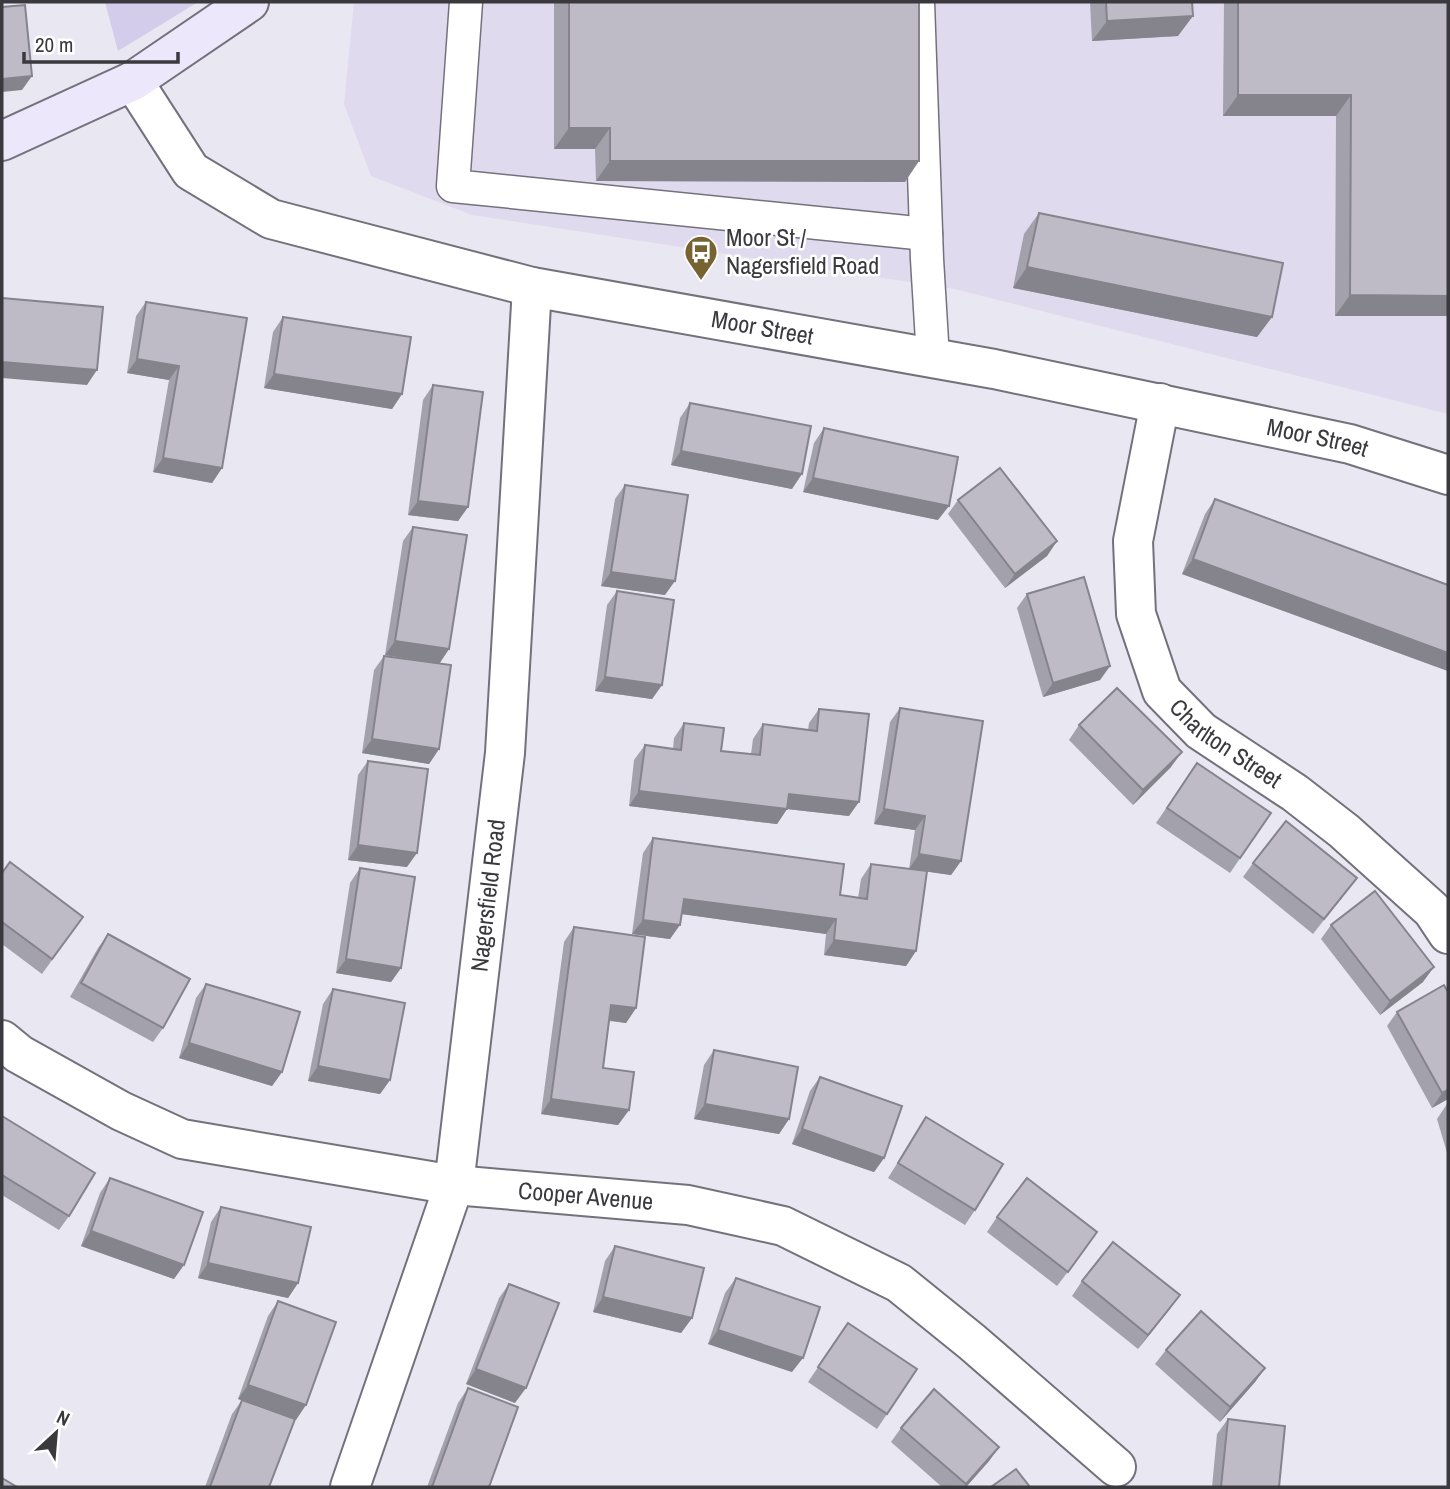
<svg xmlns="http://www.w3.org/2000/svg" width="1450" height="1489" viewBox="0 0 1450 1489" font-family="'Archivo Narrow',sans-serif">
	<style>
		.built { fill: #dfdaed }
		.green { fill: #d3ccea }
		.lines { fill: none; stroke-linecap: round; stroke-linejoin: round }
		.service-casing { stroke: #74717c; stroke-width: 35 }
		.minor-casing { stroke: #74717c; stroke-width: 42 }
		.tertiary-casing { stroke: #74717c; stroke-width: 42 }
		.secondary-casing { stroke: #74717c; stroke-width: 42 }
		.service { stroke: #fff; stroke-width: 32 }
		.minor { stroke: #fff; stroke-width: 38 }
		.tertiary { stroke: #fff; stroke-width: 38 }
		.secondary { stroke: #ede7fb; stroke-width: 38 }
		.wall { fill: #a3a1ab }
		.shaded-wall { fill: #85838b }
		.building { fill: #bebbc7; stroke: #85838b; stroke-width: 2 }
		.labels { text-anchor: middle; stroke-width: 5; stroke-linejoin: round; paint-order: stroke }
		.poi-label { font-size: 24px; fill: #3a393e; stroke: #fff; text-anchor: start }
		.street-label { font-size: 24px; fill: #3a393e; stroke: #fff }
	</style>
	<rect width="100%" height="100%" fill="#e9e7f2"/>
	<path class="built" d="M354,2H1448V414L955,289L472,215L371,176L344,104Z"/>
	<path class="green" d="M105,2H198L118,51Z"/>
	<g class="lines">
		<defs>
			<g id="service">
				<path d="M466,2L453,186L926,234"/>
				<path d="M918,2L927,259L933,358"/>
			</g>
			<g id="minor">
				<path id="s1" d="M1160,403L1133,541L1136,614L1162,691L1201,731L1295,793L1344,831L1432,910L1448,934"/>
				<path id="s2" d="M2,1040L19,1054L121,1111L182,1139L454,1185L688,1205L783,1226L899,1283L972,1342L1116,1467"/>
				<path id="s3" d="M350,1487L454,1185L505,753L532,287"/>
			</g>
			<g id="tertiary">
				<path id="s4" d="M133,81L191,171L271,219L532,287L994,369L1350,444L1448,475"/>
			</g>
			<path id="secondary" d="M2,141L133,81L249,2"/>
		</defs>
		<use href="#service" class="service-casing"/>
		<use href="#minor" class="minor-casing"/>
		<use href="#tertiary" class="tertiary-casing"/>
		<use href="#secondary" class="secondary-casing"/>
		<use href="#service" class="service"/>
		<use href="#minor" class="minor"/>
		<use href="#tertiary" class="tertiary"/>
		<use href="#secondary" class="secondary"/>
	</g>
	<g class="wall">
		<path d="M554,2H919L905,182L596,181L595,149H554Z"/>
		<path d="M1090,2H1192L1178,36L1092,41Z"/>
		<path d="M1224,2H1448V316H1335L1336,116H1223Z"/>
		<path d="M1039,213L1272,317L1257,337L1013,288L1024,234Z"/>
		<path d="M146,302L247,318L222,468L212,483L153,472L169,380L127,373L136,316Z"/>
		<path d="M283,317L402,394L392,409L264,388L273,332Z"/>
		<path d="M433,385L468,507L458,521L408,515L423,400Z"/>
		<path d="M690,403L792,489L671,465L680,418Z"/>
		<path d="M824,428L938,520L803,492L814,443Z"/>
		<path d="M625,485L665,595L601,586L615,499Z"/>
		<path d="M1215,499L1448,585V671L1182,574L1205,514Z"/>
		<path d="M958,500L1057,541L1047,556L1005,588L948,514Z"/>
		<path d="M413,527L449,649L439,664L385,655L403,541Z"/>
		<path d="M617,591L662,685L652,699L595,691L607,605Z"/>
		<path d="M1027,594L1110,666L1100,680L1043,697L1017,608Z"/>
		<path d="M384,656L439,749L429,764L362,753L374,670Z"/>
		<path d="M900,708L961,861L951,875L909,869L915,830L874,824L890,722Z"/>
		<path d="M819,709L849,816L787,809L777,824L629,806L634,760L645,745L673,749L674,738L684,723L721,751L751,754L753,739L763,724L808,730L809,723Z"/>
		<path d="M1079,725L1171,767L1133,805L1069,740Z"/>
		<path d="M368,761L407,867L348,860L358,775Z"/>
		<path d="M1197,763L1271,813L1230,873L1156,823Z"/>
		<path d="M653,838L840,895L858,898L861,879L871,864L916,951L906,966L824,955L826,934L682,914L670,939L632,934L643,853Z"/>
		<path d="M1253,863L1346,892L1313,934L1243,877Z"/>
		<path d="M360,868L401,968L391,982L336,973L350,883Z"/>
		<path d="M2,873L83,917L42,974L2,944Z"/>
		<path d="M1331,925L1423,982L1380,1015L1321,939Z"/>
		<path d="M574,927L636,1008L626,1023L609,1021L603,1068L629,1110L618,1125L541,1114L564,942Z"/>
		<path d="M108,934L163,1028L153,1042L70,997L98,948Z"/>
		<path d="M206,984L282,1072L272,1086L179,1058L196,998Z"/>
		<path d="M333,989L390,1080L380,1094L308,1081L323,1004Z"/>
		<path d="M1448,992V1099L1432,1108L1387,1026L1397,1012Z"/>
		<path d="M714,1050L789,1119L779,1134L694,1119L704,1065Z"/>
		<path d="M820,1077L884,1158L874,1172L792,1144L810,1091Z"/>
		<path d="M1447,1104H1448V1156L1437,1119Z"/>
		<path d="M2,1116L69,1216L59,1230L2,1195Z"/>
		<path d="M926,1117L975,1210L965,1225L888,1178Z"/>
		<path d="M110,1178L174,1279L81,1246L100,1193Z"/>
		<path d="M221,1207L298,1283L288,1298L198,1278L211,1222Z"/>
		<path d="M997,1217L1087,1247L1057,1286L987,1232Z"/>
		<path d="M615,1246L692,1318L681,1333L593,1312L605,1261Z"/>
		<path d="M736,1278L792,1372L708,1344L725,1293Z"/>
		<path d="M1082,1281L1180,1295L1138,1349L1072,1296Z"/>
		<path d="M509,1284L515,1403L466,1384L499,1298Z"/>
		<path d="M278,1301L296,1420L295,1419L269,1487H205L232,1414L242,1400L238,1399L268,1316Z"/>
		<path d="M848,1323L917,1369L877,1429L808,1382Z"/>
		<path d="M1166,1350L1265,1368L1255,1382L1220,1422L1155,1364Z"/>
		<path d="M468,1388L489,1487H427L458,1403Z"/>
		<path d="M1228,1419L1279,1487H1212L1217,1434Z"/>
		<path d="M901,1428L999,1447L989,1461L966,1487H942L891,1442Z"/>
	</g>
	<g class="shaded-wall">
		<path d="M1193,16L1178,36L1092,41L1107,21Z"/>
		<path d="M32,76L22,90L2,92V79Z"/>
		<path d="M1238,95H1351L1336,116H1223Z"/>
		<path d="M569,128H610L595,149H554Z"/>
		<path d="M610,161H919L905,182L596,181Z"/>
		<path d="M1027,267L1272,317L1257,337L1013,288Z"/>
		<path d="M1350,295L1448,296V316H1335Z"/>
		<path d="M137,359L179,366L169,380L127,373Z"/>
		<path d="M2,362L97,370L87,385L2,378Z"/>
		<path d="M274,374L402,394L392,409L264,388Z"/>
		<path d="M681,451L802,474L792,489L671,465Z"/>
		<path d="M163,458L222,468L212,483L153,472Z"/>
		<path d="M813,478L949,506L938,520L803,492Z"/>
		<path d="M418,501L468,507L458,521L408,515Z"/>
		<path d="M1057,541L1047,556L1005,588L1015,574Z"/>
		<path d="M1193,559L1448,653V671L1182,574Z"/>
		<path d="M611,572L675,581L665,595L601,586Z"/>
		<path d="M395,641L449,649L439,664L385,655Z"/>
		<path d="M1110,666L1100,680L1043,697L1053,683Z"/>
		<path d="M605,677L662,685L652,699L595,691Z"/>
		<path d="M372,739L439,749L429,764L362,753Z"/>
		<path d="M1182,752L1171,767L1133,805L1143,790Z"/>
		<path d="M639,791L789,794L859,802L849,816L787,809L777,824L629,806Z"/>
		<path d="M884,809L925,816L915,830L874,824Z"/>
		<path d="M358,845L417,853L407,867L348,860Z"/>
		<path d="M919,854L961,861L951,875L909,869Z"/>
		<path d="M684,899L836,919L826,934L674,913Z"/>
		<path d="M643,920L680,925L670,939L632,934Z"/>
		<path d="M834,940L916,951L906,966L824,955Z"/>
		<path d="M346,959L401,968L391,982L336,973Z"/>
		<path d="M1434,967L1423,982L1380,1015L1390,1001Z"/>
		<path d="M611,1005L636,1008L626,1023L601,1019Z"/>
		<path d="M189,1043L282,1072L272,1086L179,1058Z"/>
		<path d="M318,1066L390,1080L380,1094L308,1081Z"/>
		<path d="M1448,1090V1099L1432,1108L1442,1093Z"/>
		<path d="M551,1099L629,1110L618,1125L541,1114Z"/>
		<path d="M705,1104L789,1119L779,1134L694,1119Z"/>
		<path d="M802,1129L884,1158L874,1172L792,1144Z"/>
		<path d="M91,1231L184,1265L174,1279L81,1246Z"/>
		<path d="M208,1263L298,1283L288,1298L198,1278Z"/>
		<path d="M1180,1295L1170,1309L1138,1349L1148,1335Z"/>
		<path d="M603,1297L692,1318L681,1333L593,1312Z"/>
		<path d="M718,1330L803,1358L792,1372L708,1344Z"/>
		<path d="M1265,1368L1255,1382L1220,1422L1230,1407Z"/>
		<path d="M476,1369L526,1388L515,1403L466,1384Z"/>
		<path d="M248,1385L306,1405L296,1420L238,1399Z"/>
		<path d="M999,1447L989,1461L966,1487H964Z"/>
	</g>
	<g class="building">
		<path d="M569,2H919V161H610V128H569Z"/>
		<path d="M1106,2H1192L1193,16L1107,21Z"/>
		<path d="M1238,2H1448V296L1350,295L1351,95H1238Z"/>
		<path d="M25,5L32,76L2,79V7Z"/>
		<path d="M1039,213L1283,263L1272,317L1027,267Z"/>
		<path d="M2,298L103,307L97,370L2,362Z"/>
		<path d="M146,302L247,318L222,468L163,458L179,366L137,359Z"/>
		<path d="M283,317L411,337L402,394L274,374Z"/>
		<path d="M433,385L483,392L468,507L418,501Z"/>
		<path d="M690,403L811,426L802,474L681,451Z"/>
		<path d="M824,428L958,457L949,506L813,478Z"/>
		<path d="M1000,468L1057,541L1015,574L958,500Z"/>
		<path d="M625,485L688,495L675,581L611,572Z"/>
		<path d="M1215,499L1448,585V653L1193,559Z"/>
		<path d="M413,527L467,535L449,649L395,641Z"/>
		<path d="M1084,577L1110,666L1053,683L1027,594Z"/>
		<path d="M617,591L674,600L662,685L605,677Z"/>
		<path d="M384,656L451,665L439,749L372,739Z"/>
		<path d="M1117,688L1182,752L1143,790L1079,725Z"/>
		<path d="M900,708L983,721L961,861L919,854L925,816L884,809Z"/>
		<path d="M819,709L869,714L859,802L789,794L787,809L639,791L645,745L681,750L684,723L724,728L721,751L760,755L763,724L817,731Z"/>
		<path d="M368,761L428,769L417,853L358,845Z"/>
		<path d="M1197,763L1271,813L1240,858L1167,808Z"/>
		<path d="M1286,821L1357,878L1324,919L1253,863Z"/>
		<path d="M653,838L844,864L840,895L867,899L871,864L927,871L916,951L834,940L836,919L684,899L680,925L643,920Z"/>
		<path d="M10,862L83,917L52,959L2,922V873Z"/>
		<path d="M360,868L415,877L401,968L346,959Z"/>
		<path d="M1375,891L1434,967L1390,1001L1331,925Z"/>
		<path d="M574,927L645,937L636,1008L611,1005L603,1068L634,1072L629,1110L551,1099Z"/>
		<path d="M108,934L190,979L163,1028L81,983Z"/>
		<path d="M206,984L300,1012L282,1072L189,1043Z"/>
		<path d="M1444,985L1448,992V1090L1442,1093L1397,1012Z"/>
		<path d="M333,989L405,1003L390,1080L318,1066Z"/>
		<path d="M714,1050L798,1067L789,1119L705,1104Z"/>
		<path d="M820,1077L902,1106L884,1158L802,1129Z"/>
		<path d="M2,1116L95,1173L69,1216L2,1175Z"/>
		<path d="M926,1117L1003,1164L975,1210L898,1163Z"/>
		<path d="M110,1178L203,1212L184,1265L91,1231Z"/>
		<path d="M1027,1178L1097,1232L1068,1272L997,1217Z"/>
		<path d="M221,1207L311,1227L298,1283L208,1263Z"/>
		<path d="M1113,1242L1180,1295L1148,1335L1082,1281Z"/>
		<path d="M615,1246L704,1268L692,1318L603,1297Z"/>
		<path d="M736,1278L820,1307L803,1358L718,1330Z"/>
		<path d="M509,1284L559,1303L526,1388L476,1369Z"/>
		<path d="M278,1301L336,1322L306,1405L248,1385Z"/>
		<path d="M1201,1311L1265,1368L1230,1407L1166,1350Z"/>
		<path d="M848,1323L917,1369L887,1414L818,1367Z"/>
		<path d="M468,1388L518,1407L489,1487H432Z"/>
		<path d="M934,1389L999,1447L966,1484L901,1428Z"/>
		<path d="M242,1400L295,1419L269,1487H210Z"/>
		<path d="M1228,1419L1285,1426L1279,1487H1221Z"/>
		<path d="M1016,1469L1030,1487H991Z"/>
		<path d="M2,1478L17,1487H2Z"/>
	</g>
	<defs>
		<symbol id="bus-pin" viewBox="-11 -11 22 30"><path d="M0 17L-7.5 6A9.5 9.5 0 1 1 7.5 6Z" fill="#776332" stroke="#fff"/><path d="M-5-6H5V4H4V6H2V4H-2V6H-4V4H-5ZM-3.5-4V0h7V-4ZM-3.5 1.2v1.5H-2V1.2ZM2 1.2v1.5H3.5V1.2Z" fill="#fff"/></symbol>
	</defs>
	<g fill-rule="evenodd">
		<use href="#bus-pin" x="682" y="233" width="38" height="52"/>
	</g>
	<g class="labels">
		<g class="poi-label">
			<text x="726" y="246">Moor St /<tspan x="726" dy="28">Nagersfield Road</tspan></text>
		</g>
		<g class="street-label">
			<text dy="8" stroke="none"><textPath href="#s4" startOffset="704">Moor Street</textPath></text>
			<text dy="8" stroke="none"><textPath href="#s4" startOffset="1270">Moor Street</textPath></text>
			<text dy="8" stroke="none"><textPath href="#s1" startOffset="378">Charlton Street</textPath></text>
			<text dy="8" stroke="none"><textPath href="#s3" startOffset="611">Nagersfield Road</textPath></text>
			<text dy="8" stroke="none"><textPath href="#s2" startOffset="614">Cooper Avenue</textPath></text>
		</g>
	</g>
	<rect width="1450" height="1489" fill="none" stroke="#3a393e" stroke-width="7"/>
	<g transform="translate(56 1433) rotate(26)" stroke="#ffffff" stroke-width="5" paint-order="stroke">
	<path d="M0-5L12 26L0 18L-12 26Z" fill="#3a393e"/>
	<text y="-10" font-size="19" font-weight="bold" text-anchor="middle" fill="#3a393e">N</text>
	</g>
	<path d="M24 52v10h154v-10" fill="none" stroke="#3a393e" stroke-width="3.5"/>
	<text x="35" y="52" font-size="21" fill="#3a393e" stroke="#ffffff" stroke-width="5" paint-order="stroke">20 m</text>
</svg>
